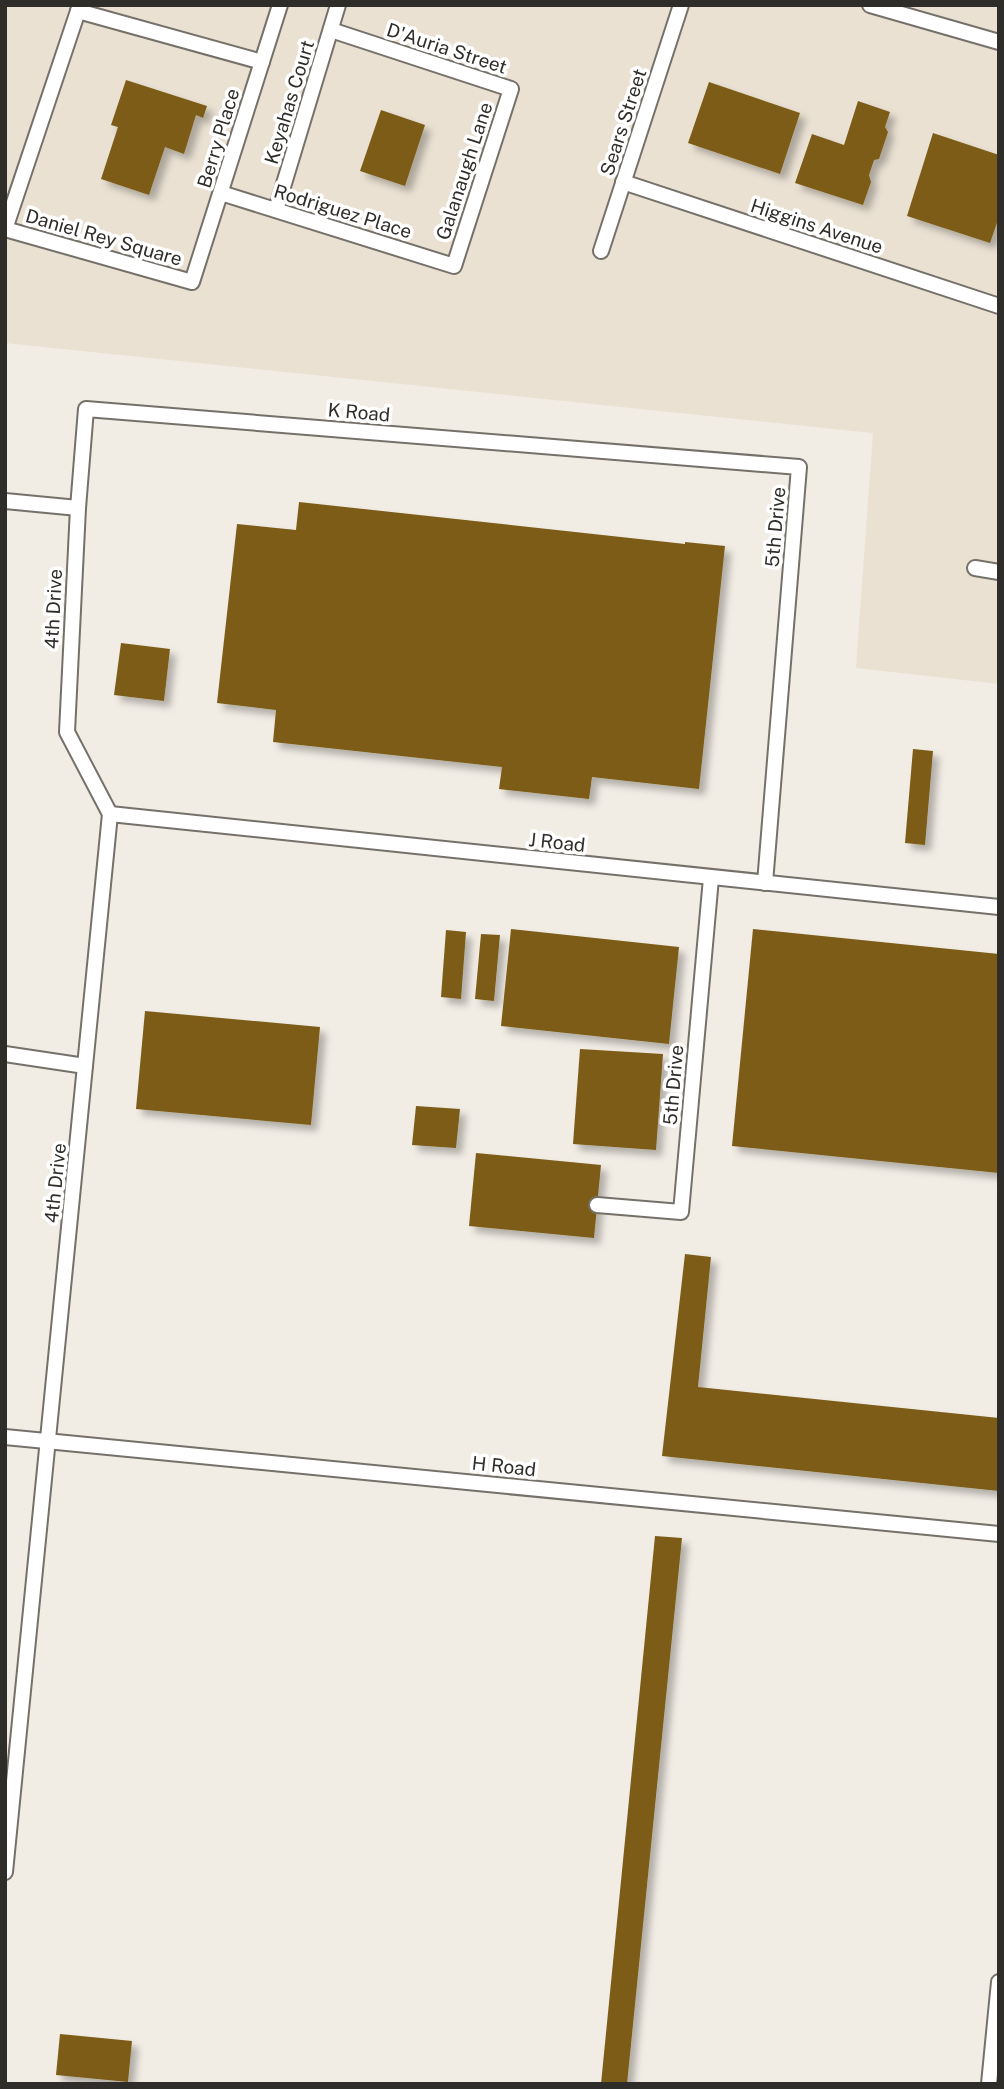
<svg xmlns="http://www.w3.org/2000/svg" width="1004" height="2089" viewBox="0 0 1004 2089" font-family="'Public Sans',sans-serif">
	<style>
		.built { fill: #eae1d3 }
		.building { fill: #7c5c17; filter: url(#shadow) }
		.lines { fill: none; stroke-linecap: round; stroke-linejoin: round }
		.service-casing { stroke: #75716a; stroke-width: 18 }
		.service { stroke: #fff; stroke-width: 14 }
		.labels { text-anchor: middle; stroke-width: 7; stroke-linejoin: round; paint-order: stroke }
		.street-label { font-size: 19px; fill: #2f2d2a; stroke: #fff }
	</style>
	<defs>
		<filter id="shadow"><feDropShadow dx="6" dy="6" stdDeviation="3.5" flood-color="#0004"/></filter>
	</defs>
	<rect width="100%" height="100%" fill="#f1ece4"/>
	<path class="built" d="M5,5H999V684L856,668L873,433L5,343Z"/>
	<g class="building">
		<path d="M126,80L207,106L203,118L196,115L184,154L165,147L149,195L101,179L118,127L111,125Z"/>
		<path d="M709,82L800,113L780,174L688,143Z"/>
		<path d="M858,101L890,112L885,127L888,132L879,159L874,160L869,175L871,182L863,205L795,183L812,134L844,145Z"/>
		<path d="M381,110L425,125L405,186L360,171Z"/>
		<path d="M933,133L999,155V217L990,243L907,216Z"/>
		<path d="M299,502L685,544V542L725,546L699,789L592,777L589,799L499,789L502,767L273,742L276,710L217,703L237,524L296,530Z"/>
		<path d="M121,643L170,649L164,701L114,695Z"/>
		<path d="M913,749L933,751L925,845L905,843Z"/>
		<path d="M511,929L679,947L669,1044L501,1026Z"/>
		<path d="M753,929L999,954V1173L732,1146Z"/>
		<path d="M446,930L466,932L461,999L441,997Z"/>
		<path d="M481,934L500,935L494,1001L475,999Z"/>
		<path d="M145,1011L320,1027L311,1125L136,1109Z"/>
		<path d="M580,1049L663,1054L656,1150L573,1144Z"/>
		<path d="M416,1106L460,1109L456,1148L412,1145Z"/>
		<path d="M476,1153L601,1165L594,1238L469,1226Z"/>
		<path d="M685,1254L711,1257L698,1387L999,1418V1491L662,1456Z"/>
		<path d="M655,1536L682,1538L627,2084H601Z"/>
		<path d="M60,2034L132,2041L128,2082L56,2075Z"/>
	</g>
	<g class="lines">
		<defs>
			<g id="service">
				<path d="M870,5L999,42"/>
				<path d="M78,11L262,62"/>
				<path d="M623,182L999,306"/>
				<path d="M221,193L454,266L511,89L331,30"/>
				<path d="M276,210L338,5"/>
				<path d="M5,229L192,282L280,5"/>
				<path d="M5,229L80,5"/>
				<path d="M601,251L681,5"/>
				<path d="M5,501L78,508"/>
				<path d="M975,568L999,572"/>
				<path d="M110,814L999,907"/>
				<path d="M5,1054L85,1066"/>
				<path d="M597,1205L681,1212L711,878"/>
				<path d="M5,1437L999,1534"/>
				<path d="M5,1872L110,814L67,732L78,508L86,409L799,467L765,883"/>
				<path d="M989,2084L999,1982"/>
			</g>
		</defs>
		<use href="#service" class="service-casing"/>
		<use href="#service" class="service"/>
	</g>
	<g class="labels">
		<g class="street-label">
			<text transform="translate(447 48) rotate(18)" y="7">D'Auria Street</text>
			<text transform="translate(289 102) rotate(-73)" y="7">Keyahas Court</text>
			<text transform="translate(623 122) rotate(-72)" y="7">Sears Street</text>
			<text transform="translate(218 138) rotate(-73)" y="7">Berry Place</text>
			<text transform="translate(464 171) rotate(-72)" y="7">Galanaugh Lane</text>
			<text transform="translate(343 211) rotate(17)" y="7">Rodriguez Place</text>
			<text transform="translate(817 226) rotate(18)" y="7">Higgins Avenue</text>
			<text transform="translate(104 237) rotate(16)" y="7">Daniel Rey Square</text>
			<text transform="translate(359 412) rotate(5)" y="7">K Road</text>
			<text transform="translate(775 527) rotate(-85)" y="7">5th Drive</text>
			<text transform="translate(53 609) rotate(-87)" y="7">4th Drive</text>
			<text transform="translate(557 842) rotate(6)" y="7">J Road</text>
			<text transform="translate(673 1085) rotate(-85)" y="7">5th Drive</text>
			<text transform="translate(55 1183) rotate(-84)" y="7">4th Drive</text>
			<text transform="translate(504 1466) rotate(6)" y="7">H Road</text>
		</g>
	</g>
	<rect width="1004" height="2089" fill="none" stroke="#2f2d2a" stroke-width="14"/>
</svg>
